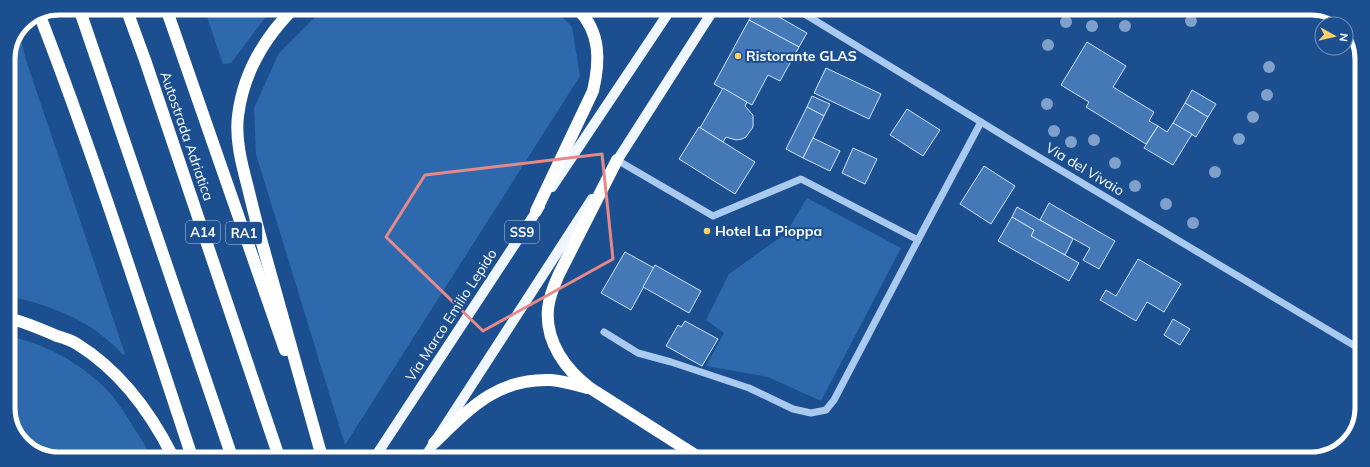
<svg xmlns="http://www.w3.org/2000/svg" width="1370" height="467" viewBox="0 0 1370 467" font-family="Mulish,sans-serif">
	<style>
		.green { fill: #2e69ad }
		.building { fill: #4478b7; stroke: #cfe3fa }
		.lines { fill: none; stroke-linecap: round; stroke-linejoin: round }
		.minor { stroke: #a9c9ee; stroke-width: 7 }
		.major { stroke: #f0f6ff; stroke-width: 10 }
		.highway { stroke: #fff; stroke-width: 12 }
		.tree { fill: #7ea0ca }
		.marked { fill: none; stroke: #e88989; stroke-width: 3; stroke-linejoin: round }
		.poi-dot { fill: #ffd166; stroke: #1b4f8f; stroke-width: 1.5 }
		.labels { text-anchor: middle; stroke-width: 4; stroke-linejoin: round; paint-order: stroke }
		.shield { fill: #1b4f8f; stroke: #bbcadd; stroke-width: 1 }
		.shield-label { font-size: 13px; font-weight: bold; fill: #fff }
		.poi-label { font-size: 14px; font-weight: bold; fill: #fff; stroke: #1b4f8f; text-anchor: start }
		.street-label { font-size: 14px; fill: #fff; stroke: #1b4f8f }
		.rim { fill: none; stroke: #fff; stroke-width: 5 }
	</style>
	<rect width="100%" height="100%" fill="#1b4f8f"/>
	<g class="green">
		<path d="M204,8H275L265,18L231,63L223,64Z"/>
		<path d="M323,9H555L572,27L580,76L345,445L256,154L254,108L279,53Z"/>
		<path d="M19,31L26,60L125,354L123,355C93,321 51,305 8,296V56Z"/>
		<path d="M807,198L901,248L821,401L768,377L706,366L724,333L706,320L729,274L786,233Z"/>
		<path d="M8,336C42,343 75,360 100,383C114,396 126,414 135,430C141,438 147,447 150,457L43,456L19,439L8,412Z"/>
	</g>
	<g class="building">
		<path d="M755,9H765L807,33L799,47L749,20Z"/>
		<path d="M749,20L799,47L780,81L768,75L752,105L714,84Z"/>
		<path d="M1087,42L1126,66L1113,87L1154,112L1149,121L1158,126L1146,144L1086,107L1089,102L1061,85Z"/>
		<path d="M826,68L881,94L869,119L814,93Z"/>
		<path d="M723,88L747,102L745,106L753,115V127L746,137L742,139L736,140L726,137L723,142L700,128Z"/>
		<path d="M1192,90L1216,104L1208,117L1185,103Z"/>
		<path d="M812,96L830,104L824,116L807,107Z"/>
		<path d="M1185,103L1208,117L1196,137L1173,123Z"/>
		<path d="M807,107L824,116L803,158L786,149Z"/>
		<path d="M907,109L940,130L923,156L890,135Z"/>
		<path d="M1173,123L1192,134L1173,165L1144,148L1158,126L1167,132Z"/>
		<path d="M699,127L755,162L735,194L679,159Z"/>
		<path d="M813,138L840,151L830,171L803,158Z"/>
		<path d="M853,148L877,159L865,184L842,173Z"/>
		<path d="M984,166L1015,186L991,224L960,204Z"/>
		<path d="M1049,203L1115,241L1099,269L1083,260L1090,248L1040,220Z"/>
		<path d="M1017,207L1073,239L1065,255L1031,236L1034,230L1012,217Z"/>
		<path d="M1012,217L1034,230L1031,236L1079,263L1069,281L998,241Z"/>
		<path d="M625,252L654,268L631,310L601,293Z"/>
		<path d="M1138,259L1181,284L1164,312L1147,302L1136,321L1100,300L1106,290L1116,296Z"/>
		<path d="M655,265L701,291L689,313L643,287Z"/>
		<path d="M1173,319L1190,329L1180,345L1164,335Z"/>
		<path d="M685,321L718,339L702,366L666,346L678,325L681,327Z"/>
	</g>
	<g class="lines">
		<g class="minor">
			<path d="M798,10L1022,147L1360,349"/>
			<path d="M617,160L713,216L801,179L918,240"/>
			<path d="M604,332L638,353L671,362L749,388L793,409L811,413L826,410L834,400L918,240L981,122"/>
		</g>
		<g class="major">
			<path d="M613,167L714,9"/>
			<path d="M552,187L671,9"/>
			<path d="M375,457L540,206"/>
			<path d="M425,457L592,199"/>
		</g>
		<g class="highway">
			<path d="M79,8L232,457"/>
			<path d="M126,8L145,60L279,457"/>
			<path d="M166,8L285,350"/>
			<path d="M294,8C264,38 243,74 238,116C235,140 242,165 248,188C253,209 258,229 264,250C283,319 303,388 322,457"/>
			<path d="M40,16C96,161 143,309 192,457"/>
			<path d="M617,160L559,274C554,285 549,297 548,309C545,342 566,370 590,388L700,458"/>
			<path d="M536,211L593,91C600,61 601,33 578,9"/>
			<path d="M8,318C25,322 41,329 57,336C64,338 71,340 77,344C119,370 151,413 173,457"/>
			<path d="M434,443C470,408 497,378 551,380C564,381 576,385 587,388"/>
		</g>
	</g>
	<g class="tree">
		<circle cx="1191" cy="21" r="6"/>
		<circle cx="1066" cy="22" r="6"/>
		<circle cx="1092" cy="26" r="6"/>
		<circle cx="1125" cy="26" r="6"/>
		<circle cx="1048" cy="45" r="6"/>
		<circle cx="1269" cy="67" r="6"/>
		<circle cx="1267" cy="95" r="6"/>
		<circle cx="1047" cy="104" r="6"/>
		<circle cx="1253" cy="117" r="6"/>
		<circle cx="1054" cy="131" r="6"/>
		<circle cx="1239" cy="139" r="6"/>
		<circle cx="1094" cy="140" r="6"/>
		<circle cx="1071" cy="142" r="6"/>
		<circle cx="1115" cy="163" r="6"/>
		<circle cx="1215" cy="172" r="6"/>
		<circle cx="1135" cy="186" r="6"/>
		<circle cx="1166" cy="204" r="6"/>
		<circle cx="1193" cy="223" r="6"/>
	</g>
	<path class="marked" d="M602,154L613,259L483,331L386,237L425,175Z"/>
	<g class="poi-dot">
		<circle cx="738" cy="56" r="4"/>
		<circle cx="707" cy="231" r="4"/>
	</g>
	<g class="labels">
		<g class="shield">
			<rect x="186" y="221" width="34" height="22" rx="3"/>
			<rect x="505" y="221" width="34" height="22" rx="3"/>
			<rect x="226" y="222" width="36" height="22" rx="3"/>
		</g>
		<g class="shield-label">
			<text x="203" y="237">A14</text>
			<text x="522" y="237">SS9</text>
			<text x="244" y="238">RA1</text>
		</g>
		<g class="poi-label">
			<text x="746" y="61">Ristorante GLAS</text>
			<text x="715" y="236">Hotel La Pioppa</text>
		</g>
		<g class="street-label">
			<text transform="translate(187 136) rotate(71)" y="5">Autostrada Adriatica</text>
			<text transform="translate(1085 169) rotate(31)" y="5">Via del Vivaio</text>
			<text transform="translate(451 315) rotate(-57)" y="5">Via Marco Emilio Lepido</text>
		</g>
	</g>
	<path d="M0 0H1370V467H0ZM59 15H1311A44 44 0 0 1 1355 59V408A44 44 0 0 1 1311 452H59A44 44 0 0 1 15 408V59A44 44 0 0 1 59 15Z" fill="#1b4f8f" fill-rule="evenodd"/>
	<path class="rim" d="M59 15H1311A44 44 0 0 1 1355 59V408A44 44 0 0 1 1311 452H59A44 44 0 0 1 15 408V59A44 44 0 0 1 59 15Z"/>
	<g transform="translate(1334 36) rotate(98)"><circle r="19" fill="#1b4f8f" stroke="#7695bc"/>
	<path d="M0-3L7 15L0 10L-7 15Z" fill="#ffd166"/>
	<text y="-6" font-size="11" font-weight="bold" text-anchor="middle" fill="#ffffff">N</text>
	</g>
</svg>
